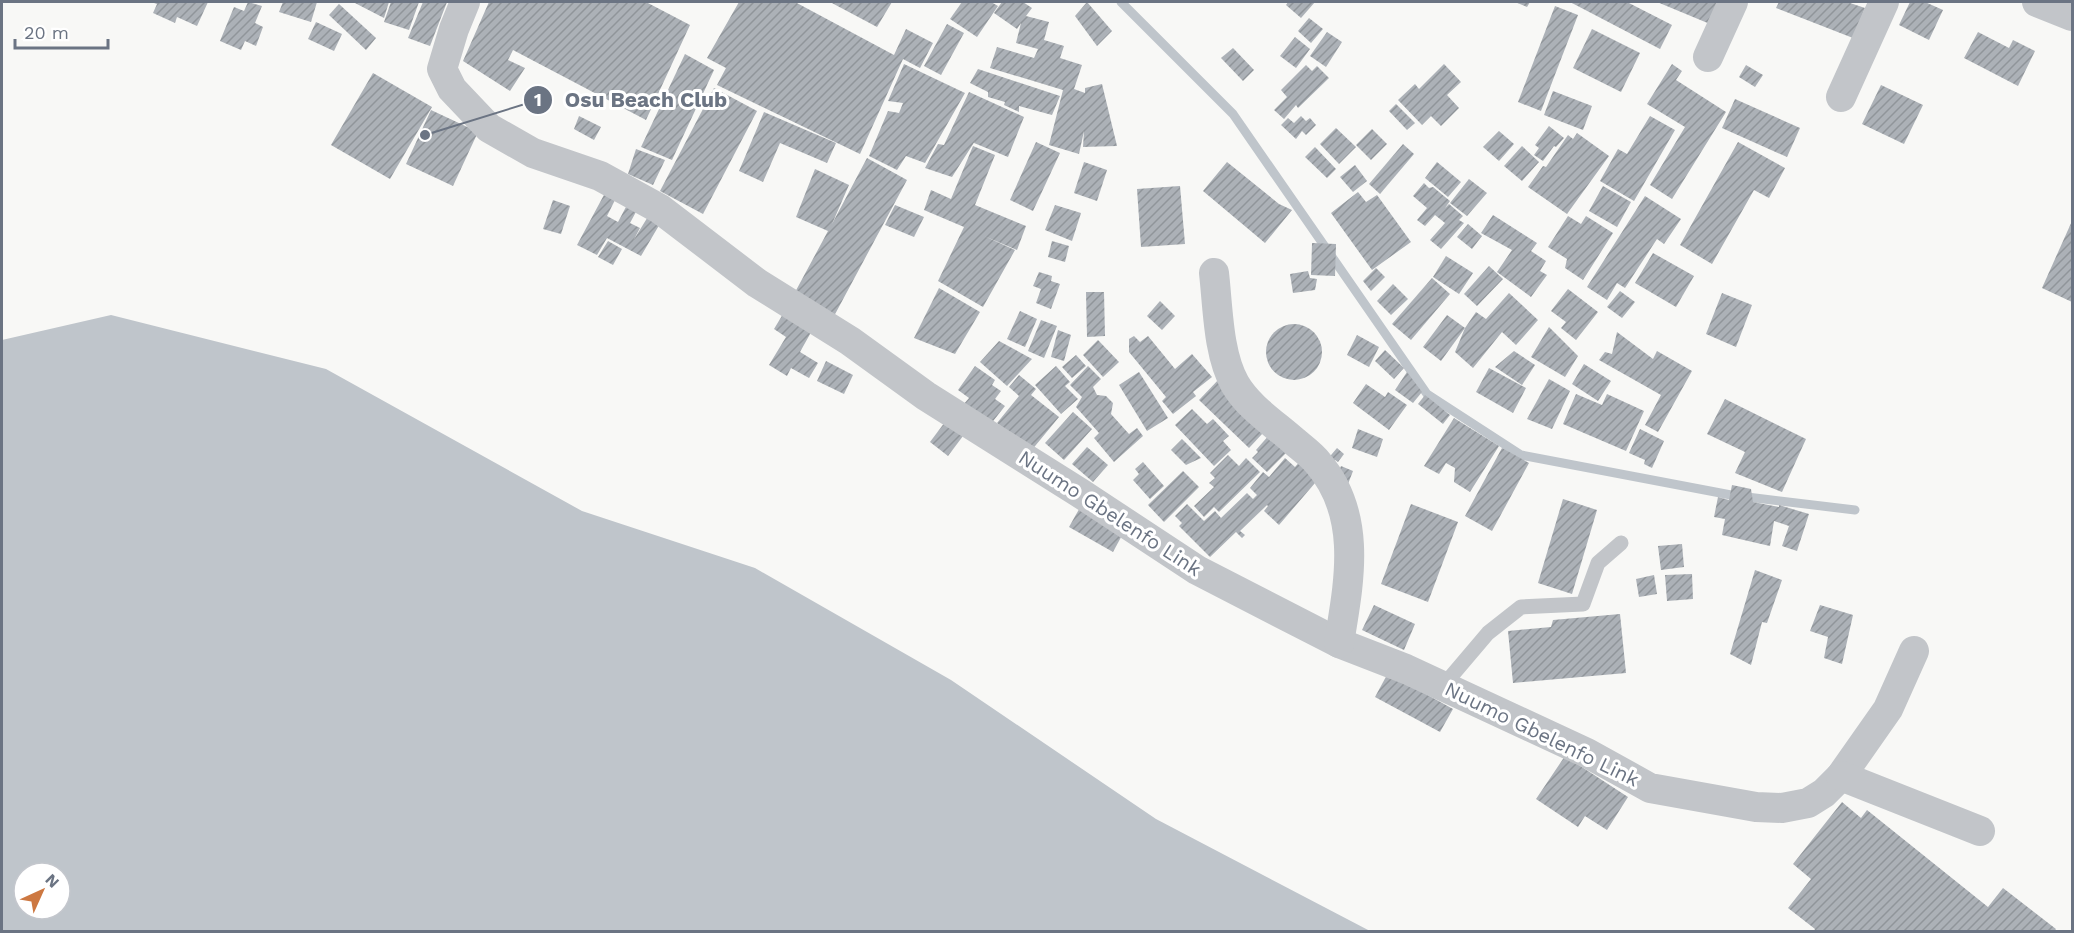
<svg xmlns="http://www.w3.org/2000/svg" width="2074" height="933" viewBox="0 0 2074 933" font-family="'Work Sans',sans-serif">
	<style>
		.water { fill: #bfc5cb; fill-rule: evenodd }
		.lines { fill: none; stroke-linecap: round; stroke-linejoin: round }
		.stream { stroke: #bfc5cb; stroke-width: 9 }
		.building { fill: url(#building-hatch) }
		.service { stroke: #c2c5c9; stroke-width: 15 }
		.minor { stroke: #c2c5c9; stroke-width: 30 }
		.labels { text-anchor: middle; stroke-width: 6; stroke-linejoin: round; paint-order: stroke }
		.street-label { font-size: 20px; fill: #6b7483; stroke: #fff }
		.leader { fill: none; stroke: #6b7483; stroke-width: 2 }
		.callout-dot { fill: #6b7483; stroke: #fff; stroke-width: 2 }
		.mark-label { font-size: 18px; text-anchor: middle; font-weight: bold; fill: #fff }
		.callout-label { font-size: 21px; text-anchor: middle; font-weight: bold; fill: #6b7483; stroke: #fff; stroke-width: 6; stroke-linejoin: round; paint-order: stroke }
	</style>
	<defs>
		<pattern id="building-hatch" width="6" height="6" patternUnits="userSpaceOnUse" patternTransform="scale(1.5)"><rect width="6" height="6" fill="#acb1b7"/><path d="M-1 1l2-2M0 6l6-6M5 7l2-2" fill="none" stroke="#90959a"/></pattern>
	</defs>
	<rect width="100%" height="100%" fill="#f8f8f6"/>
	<path class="water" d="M111,315L326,369L582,511L755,568L951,680L1156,819L1370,931H2V340ZM24,873H60V909H24Z"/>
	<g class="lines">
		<path class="stream" d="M1121,2L1233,114L1427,394L1521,455L1731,495L1855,510"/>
	</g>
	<g class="building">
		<path d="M151,2H208L197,26L177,17L175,23L153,13L157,4Z"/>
		<path d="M248,2L262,6L255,23L263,27L256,46L245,41L241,50L220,41L234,7L244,11Z"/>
		<path d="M283,2H317L311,22L279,12Z"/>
		<path d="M353,2H389L384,18Z"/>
		<path d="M391,2H419L409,30L384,22Z"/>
		<path d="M423,2H447L430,46L408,38Z"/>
		<path d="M489,2H646L690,25L646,120L513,50L508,60L525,68L510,91L463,61Z"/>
		<path d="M739,2H795L894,55L906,29L933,43L920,68L903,59L860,154L717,85L726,68L707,58Z"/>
		<path d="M830,2H892L877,27Z"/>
		<path d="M962,2H991L998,6L977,37L950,19Z"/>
		<path d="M1002,2H1023L1032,8L1026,16L1049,22L1044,40L1064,46L1060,58L1082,65L1074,89L1085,93V88L1102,84L1117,146L1083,147L1084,131L1079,154L1049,145L1063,90L990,68L997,47L1034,58L1038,49L1016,43L1021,23L1017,29L994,13Z"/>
		<path d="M1087,2L1112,31L1097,46L1075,16Z"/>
		<path d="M1288,2H1315L1301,18L1286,5Z"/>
		<path d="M1515,2H1530L1527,7Z"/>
		<path d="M1570,2H1627L1672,25L1660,49Z"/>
		<path d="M1657,2H1720L1710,24Z"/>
		<path d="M1779,2H1847L1865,8L1853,38L1776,8Z"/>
		<path d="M1910,2H1925L1943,10L1929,40L1899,25Z"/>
		<path d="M339,4L376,38L366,50L329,15Z"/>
		<path d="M1555,6L1578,15L1541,111L1518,102Z"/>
		<path d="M1309,18L1323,29L1311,43L1298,31Z"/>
		<path d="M316,22L342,34L334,51L308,39Z"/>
		<path d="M947,24L964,33L941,75L924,66Z"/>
		<path d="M1592,29L1640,53L1621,92L1573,68Z"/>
		<path d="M1327,32L1342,42L1326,67L1310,56Z"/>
		<path d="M1978,32L2009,48L2013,40L2035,51L2018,86L1964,58Z"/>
		<path d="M1295,37L1310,49L1296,68L1280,56Z"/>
		<path d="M1233,48L1254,70L1243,81L1221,58Z"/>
		<path d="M685,54L714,70L672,160L641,147Z"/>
		<path d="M904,64L965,93L925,163L906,156L897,170L869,156L888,111L899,113L903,103L888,101Z"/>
		<path d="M1444,64L1461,82L1447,95L1459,108L1441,126L1431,116L1422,125L1398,100L1415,84L1419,89Z"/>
		<path d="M1672,64L1682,71L1676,80L1726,112L1672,199L1650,185L1685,127L1647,104Z"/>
		<path d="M1306,65L1312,71L1317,66L1329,78L1298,108L1296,105L1284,119L1274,110L1287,97L1281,90Z"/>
		<path d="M1746,65L1763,75L1755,87L1739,77Z"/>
		<path d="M978,69L1060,96L1052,115L1019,106V112L1004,105L1005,102L988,97V92L970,83Z"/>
		<path d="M373,73L432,107L390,179L331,145Z"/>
		<path d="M1881,85L1923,105L1904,144L1862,124Z"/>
		<path d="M714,88L757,111L703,214L660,191Z"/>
		<path d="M1553,91L1592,106L1583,130L1544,115Z"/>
		<path d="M969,92L1024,117L1008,157L974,143L975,141L952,177L925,168L938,144L944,145Z"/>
		<path d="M1735,99L1800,128L1787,157L1722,128Z"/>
		<path d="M1396,104L1415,123L1407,130L1389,111Z"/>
		<path d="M431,110L478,132L453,186L406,164Z"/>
		<path d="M764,112L836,143L827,163L780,143L763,182L739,171Z"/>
		<path d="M579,116L601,127L594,140L574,129Z"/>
		<path d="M1301,116L1306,121L1310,118L1316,125L1306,135L1302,131L1296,139L1281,125L1288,118L1294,123Z"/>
		<path d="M1650,116L1675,130L1634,201L1600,181L1618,149L1627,154Z"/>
		<path d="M1549,126L1564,138L1556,147L1554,146L1543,161L1534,155L1539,148L1535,145Z"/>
		<path d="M1336,128L1356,147L1339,164L1320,144Z"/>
		<path d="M1372,129L1387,144L1371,160L1356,145Z"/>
		<path d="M1499,131L1514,144L1499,161L1483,147Z"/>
		<path d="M1577,133L1609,156L1567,214L1528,187L1543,166L1546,167L1568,135L1573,139Z"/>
		<path d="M1036,142L1060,153L1033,211L1010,200Z"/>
		<path d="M1738,142L1785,168L1769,198L1754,190L1712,264L1680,245Z"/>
		<path d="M1403,144L1414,154L1380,194L1369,184Z"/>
		<path d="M973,146L995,155L975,205L1026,226L1017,250L984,236L1015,250L983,307L938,281L964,227L924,210L931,190L951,199Z"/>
		<path d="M1522,146L1539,162L1522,181L1504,166Z"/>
		<path d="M1315,147L1336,169L1327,178L1305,157Z"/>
		<path d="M636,149L665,160L653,185L628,174Z"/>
		<path d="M867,158L907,180L833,318L793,296L828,231L796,217L815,169L849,185L832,224Z"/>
		<path d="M1084,162L1107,170L1097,201L1074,193Z"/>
		<path d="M1227,162L1279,204L1292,210L1265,243L1203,191Z"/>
		<path d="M1437,162L1461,182L1448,197L1425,178Z"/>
		<path d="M1355,165L1367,181L1353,192L1340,177Z"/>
		<path d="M1469,179L1487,193L1467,216L1450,203Z"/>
		<path d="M1424,183L1429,188L1433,187L1450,201L1445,208L1449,204L1463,216L1459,220L1464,223L1441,249L1430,240L1445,223L1435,215L1425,226L1417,220L1427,208L1413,196Z"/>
		<path d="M1180,186L1185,244L1141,247L1137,189Z"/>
		<path d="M1603,186L1631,202L1617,227L1589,211Z"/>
		<path d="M1358,192L1366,202L1377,195L1411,242L1372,270L1331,213Z"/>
		<path d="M605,193L616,198L607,216L618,222L627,205L637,210L630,223L640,228L633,241L649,215L661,222L641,256L607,238L597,255L577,245Z"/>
		<path d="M1645,196L1681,219L1664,244L1657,239L1625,288L1617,283L1607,300L1587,287Z"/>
		<path d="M553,200L570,206L561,234L543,229Z"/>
		<path d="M895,205L924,217L914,237L885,225Z"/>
		<path d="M1055,205L1081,213L1072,241L1045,230Z"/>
		<path d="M1493,215L1537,243L1531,251L1546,261L1540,271L1547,275L1531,297L1497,272L1512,250L1481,233Z"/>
		<path d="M1568,216L1581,224L1586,216L1613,233L1583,280L1565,268L1567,259L1548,247Z"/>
		<path d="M2072,221V302L2042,288Z"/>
		<path d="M1468,224L1482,236L1472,249L1457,237Z"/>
		<path d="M608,241L622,249L613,265L598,257Z"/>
		<path d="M1052,241L1069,246L1065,262L1048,257Z"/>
		<path d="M1312,243L1336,244L1335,276L1311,275Z"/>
		<path d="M1653,253L1694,276L1676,307L1635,283Z"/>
		<path d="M1446,256L1473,273L1459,294L1433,277Z"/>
		<path d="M1489,266L1503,279L1477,306L1464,294Z"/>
		<path d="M1376,268L1385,277L1371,291L1363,281Z"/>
		<path d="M1308,271L1310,278L1317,279L1315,290L1293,293L1290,274Z"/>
		<path d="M1039,272L1052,276L1051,281L1060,284L1051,309L1036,303L1041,289L1033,286Z"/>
		<path d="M1432,278L1450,294L1411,340L1392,324Z"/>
		<path d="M1393,284L1408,299L1391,315L1377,301Z"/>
		<path d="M939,288L980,312L955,354L914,338Z"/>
		<path d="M1568,289L1598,312L1576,340L1561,328L1566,322L1551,311Z"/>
		<path d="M1620,291L1635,302L1622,318L1607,307Z"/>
		<path d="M1086,292H1104L1105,336L1087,337Z"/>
		<path d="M1509,293L1538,320L1516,345L1502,332L1473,368L1455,352L1465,328L1476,312L1486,319Z"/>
		<path d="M1722,293L1752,305L1736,347L1706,334Z"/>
		<path d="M1160,301L1175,316L1162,330L1147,316Z"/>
		<path d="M786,309L814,327L800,352L818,363L809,378L791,368L787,376L769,365L786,337L774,329Z"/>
		<path d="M1020,311L1037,319L1025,347L1007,339Z"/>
		<path d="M1447,315L1465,328L1441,361L1423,347Z"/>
		<path d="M1041,320L1057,326L1044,358L1028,351Z"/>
		<circle cx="1294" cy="352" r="28"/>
		<path d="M1549,327L1578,356L1565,377L1531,357Z"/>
		<path d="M1058,330L1071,335L1064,361L1051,357Z"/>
		<path d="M1617,332L1653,359L1657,351L1692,371L1658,432L1645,425L1661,395L1599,360L1605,352L1612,354Z"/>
		<path d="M1357,335L1379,347L1369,367L1347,355Z"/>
		<path d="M1134,336L1140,342L1148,336L1175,369L1192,354L1212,377L1193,392L1196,396L1173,414L1162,401L1166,397L1129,352V339Z"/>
		<path d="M1098,340L1119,362L1103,377L1083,355Z"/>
		<path d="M999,341L1032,359L1007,386L980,362Z"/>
		<path d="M1385,350L1404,368L1394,379L1375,361Z"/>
		<path d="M1514,351L1535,365L1522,385L1495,367Z"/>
		<path d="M1076,355L1086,366L1072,378L1062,367Z"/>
		<path d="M826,361L853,375L844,394L817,381Z"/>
		<path d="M1584,364L1611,381L1598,401L1572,384Z"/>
		<path d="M975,366L995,380L992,385L1001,391L995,399L1005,406L990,425L963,405L969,398L958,390Z"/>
		<path d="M1056,366L1070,382L1065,386L1078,399L1061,414L1035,385Z"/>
		<path d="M1088,366L1101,379L1093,387L1097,395L1106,396L1113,403L1111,414L1129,434L1137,428L1143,436L1114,462L1094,438L1099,433L1076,407L1082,397L1070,385Z"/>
		<path d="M1489,368L1526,388L1513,413L1476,392Z"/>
		<path d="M1139,372L1168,418L1147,431L1119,385Z"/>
		<path d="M1407,372L1422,392L1413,403L1395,390Z"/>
		<path d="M1019,375L1036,389L1031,395L1059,417L1031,451L997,423L1019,396L1009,387Z"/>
		<path d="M1221,377L1263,433L1249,448L1199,400Z"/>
		<path d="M1549,379L1570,391L1552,429L1527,419Z"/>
		<path d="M1366,384L1385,397L1388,392L1407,405L1389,430L1353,403Z"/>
		<path d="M1576,394L1602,405L1607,394L1644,411L1626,451L1563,424Z"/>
		<path d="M1425,395L1450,415L1443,424L1418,404Z"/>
		<path d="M1725,399L1806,439L1782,492L1735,473L1745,452L1707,434Z"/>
		<path d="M1192,409L1207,424L1213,419L1229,436L1223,441L1231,450L1214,466L1175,425Z"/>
		<path d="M1073,412L1092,429L1064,460L1045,443Z"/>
		<path d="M1454,418L1499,446L1470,492L1454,482L1455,468L1446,463L1439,474L1424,466Z"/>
		<path d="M945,422L963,436L948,456L930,442Z"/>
		<path d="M1358,429L1383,439L1377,457L1352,448Z"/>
		<path d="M1640,429L1664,441L1652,468L1644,464L1645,460L1629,453Z"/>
		<path d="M1270,434L1288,451L1267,472L1252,458L1258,452L1256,450Z"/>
		<path d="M1182,439L1201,458L1186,465L1171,450Z"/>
		<path d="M1087,447L1108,465L1093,482L1072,464Z"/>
		<path d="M1337,448L1344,454L1338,462L1335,460L1331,465L1326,461Z"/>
		<path d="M1502,448L1529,463L1492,531L1465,516Z"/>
		<path d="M1228,455L1239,466L1246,458L1260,472L1219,512L1214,507L1204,517L1194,506L1214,487L1209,483L1215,478L1210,473Z"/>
		<path d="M1285,458L1295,467L1302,459L1321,476L1279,525L1264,511L1268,506L1259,497L1267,505L1240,531L1245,535L1242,538L1236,532L1210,557L1179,526L1182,523L1175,516L1187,504L1204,521L1215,511L1221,518L1247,493L1253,499L1257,495L1250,488L1263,472L1269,477Z"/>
		<path d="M1143,462L1164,486L1150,499L1133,480L1139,474L1135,469Z"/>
		<path d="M1341,466L1353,471L1346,489L1338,473Z"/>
		<path d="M1183,471L1199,487L1164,522L1148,505Z"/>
		<path d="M1732,485L1751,489L1753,502L1779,507V505L1809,514L1797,551L1782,546L1789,526L1774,521L1770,546L1722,535L1725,519L1714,517L1718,497L1729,500Z"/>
		<path d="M1563,499L1597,510L1572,594L1538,583Z"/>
		<path d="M1082,504L1126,528L1113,552L1069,527Z"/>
		<path d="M1411,504L1458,522L1428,602L1381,584Z"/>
		<path d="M1682,544L1684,567L1661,570L1658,546Z"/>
		<path d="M1755,570L1782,580L1767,623L1762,622L1751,665L1730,654Z"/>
		<path d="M1692,574L1693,599L1667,601L1665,575Z"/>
		<path d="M1654,575L1657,594L1639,597L1636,579Z"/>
		<path d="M1374,605L1415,624L1404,650L1362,630Z"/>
		<path d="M1820,605L1853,615L1842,664L1824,658L1828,637L1810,631Z"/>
		<path d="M1620,614L1626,673L1513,683L1508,631L1551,627L1553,620Z"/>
		<path d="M1388,673L1453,709L1440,732L1375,697Z"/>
		<path d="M1565,756L1628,797L1607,830L1585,816L1578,827L1536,799Z"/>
		<path d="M1842,802L1861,818L1867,810L1988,907L2003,888L2056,929L2054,932H1813L1815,929L1788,908L1811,879L1793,864Z"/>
	</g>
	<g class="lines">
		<path class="service" d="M1443,686L1488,633L1521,607L1583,604L1598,563L1621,543"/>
		<g class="minor">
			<path d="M465,2L454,29L442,69L452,89L489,128L533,153L600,176L660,209L757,283L850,341L926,396L1080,493L1197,570L1339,643L1406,669L1587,753L1650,788L1756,807L1782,808L1808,803L1824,793L1841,776L1888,709L1914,651"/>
			<path d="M2037,2L2072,16"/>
			<path d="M1708,57L1733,2"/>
			<path d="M1841,97L1884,2"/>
			<path d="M1214,273C1218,308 1218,354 1235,384C1249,408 1275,424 1295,442C1302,448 1312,455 1318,463C1363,515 1349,582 1339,643"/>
			<path d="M1841,776L1980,831"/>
		</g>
	</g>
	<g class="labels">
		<g class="street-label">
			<text transform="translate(1110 513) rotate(33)" y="7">Nuumo Gbelenfo Link</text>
			<text transform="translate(1542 734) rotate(26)" y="7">Nuumo Gbelenfo Link</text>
		</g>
	</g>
	<path class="leader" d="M425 135L538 100"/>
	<g class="callout-dot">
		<circle cx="425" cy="135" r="6"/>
		<circle cx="538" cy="100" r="15"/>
	</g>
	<g class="mark-label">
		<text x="538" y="106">1</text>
	</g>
	<g class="callout-label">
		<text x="646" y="107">Osu Beach Club</text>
	</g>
	<rect width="2074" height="933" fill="none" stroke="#6b7483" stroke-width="6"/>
	<g transform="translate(42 891) rotate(45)"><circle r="28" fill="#ffffff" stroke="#c4c7cd" stroke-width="1.5"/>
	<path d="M0-4.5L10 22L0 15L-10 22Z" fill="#cd7841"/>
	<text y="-9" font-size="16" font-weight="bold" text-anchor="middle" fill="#6b7483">N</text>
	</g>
	<path d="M15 39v9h93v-9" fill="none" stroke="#6b7483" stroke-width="3"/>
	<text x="24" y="39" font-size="18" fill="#6b7483" stroke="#ffffff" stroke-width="4.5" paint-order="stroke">20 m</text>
</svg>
